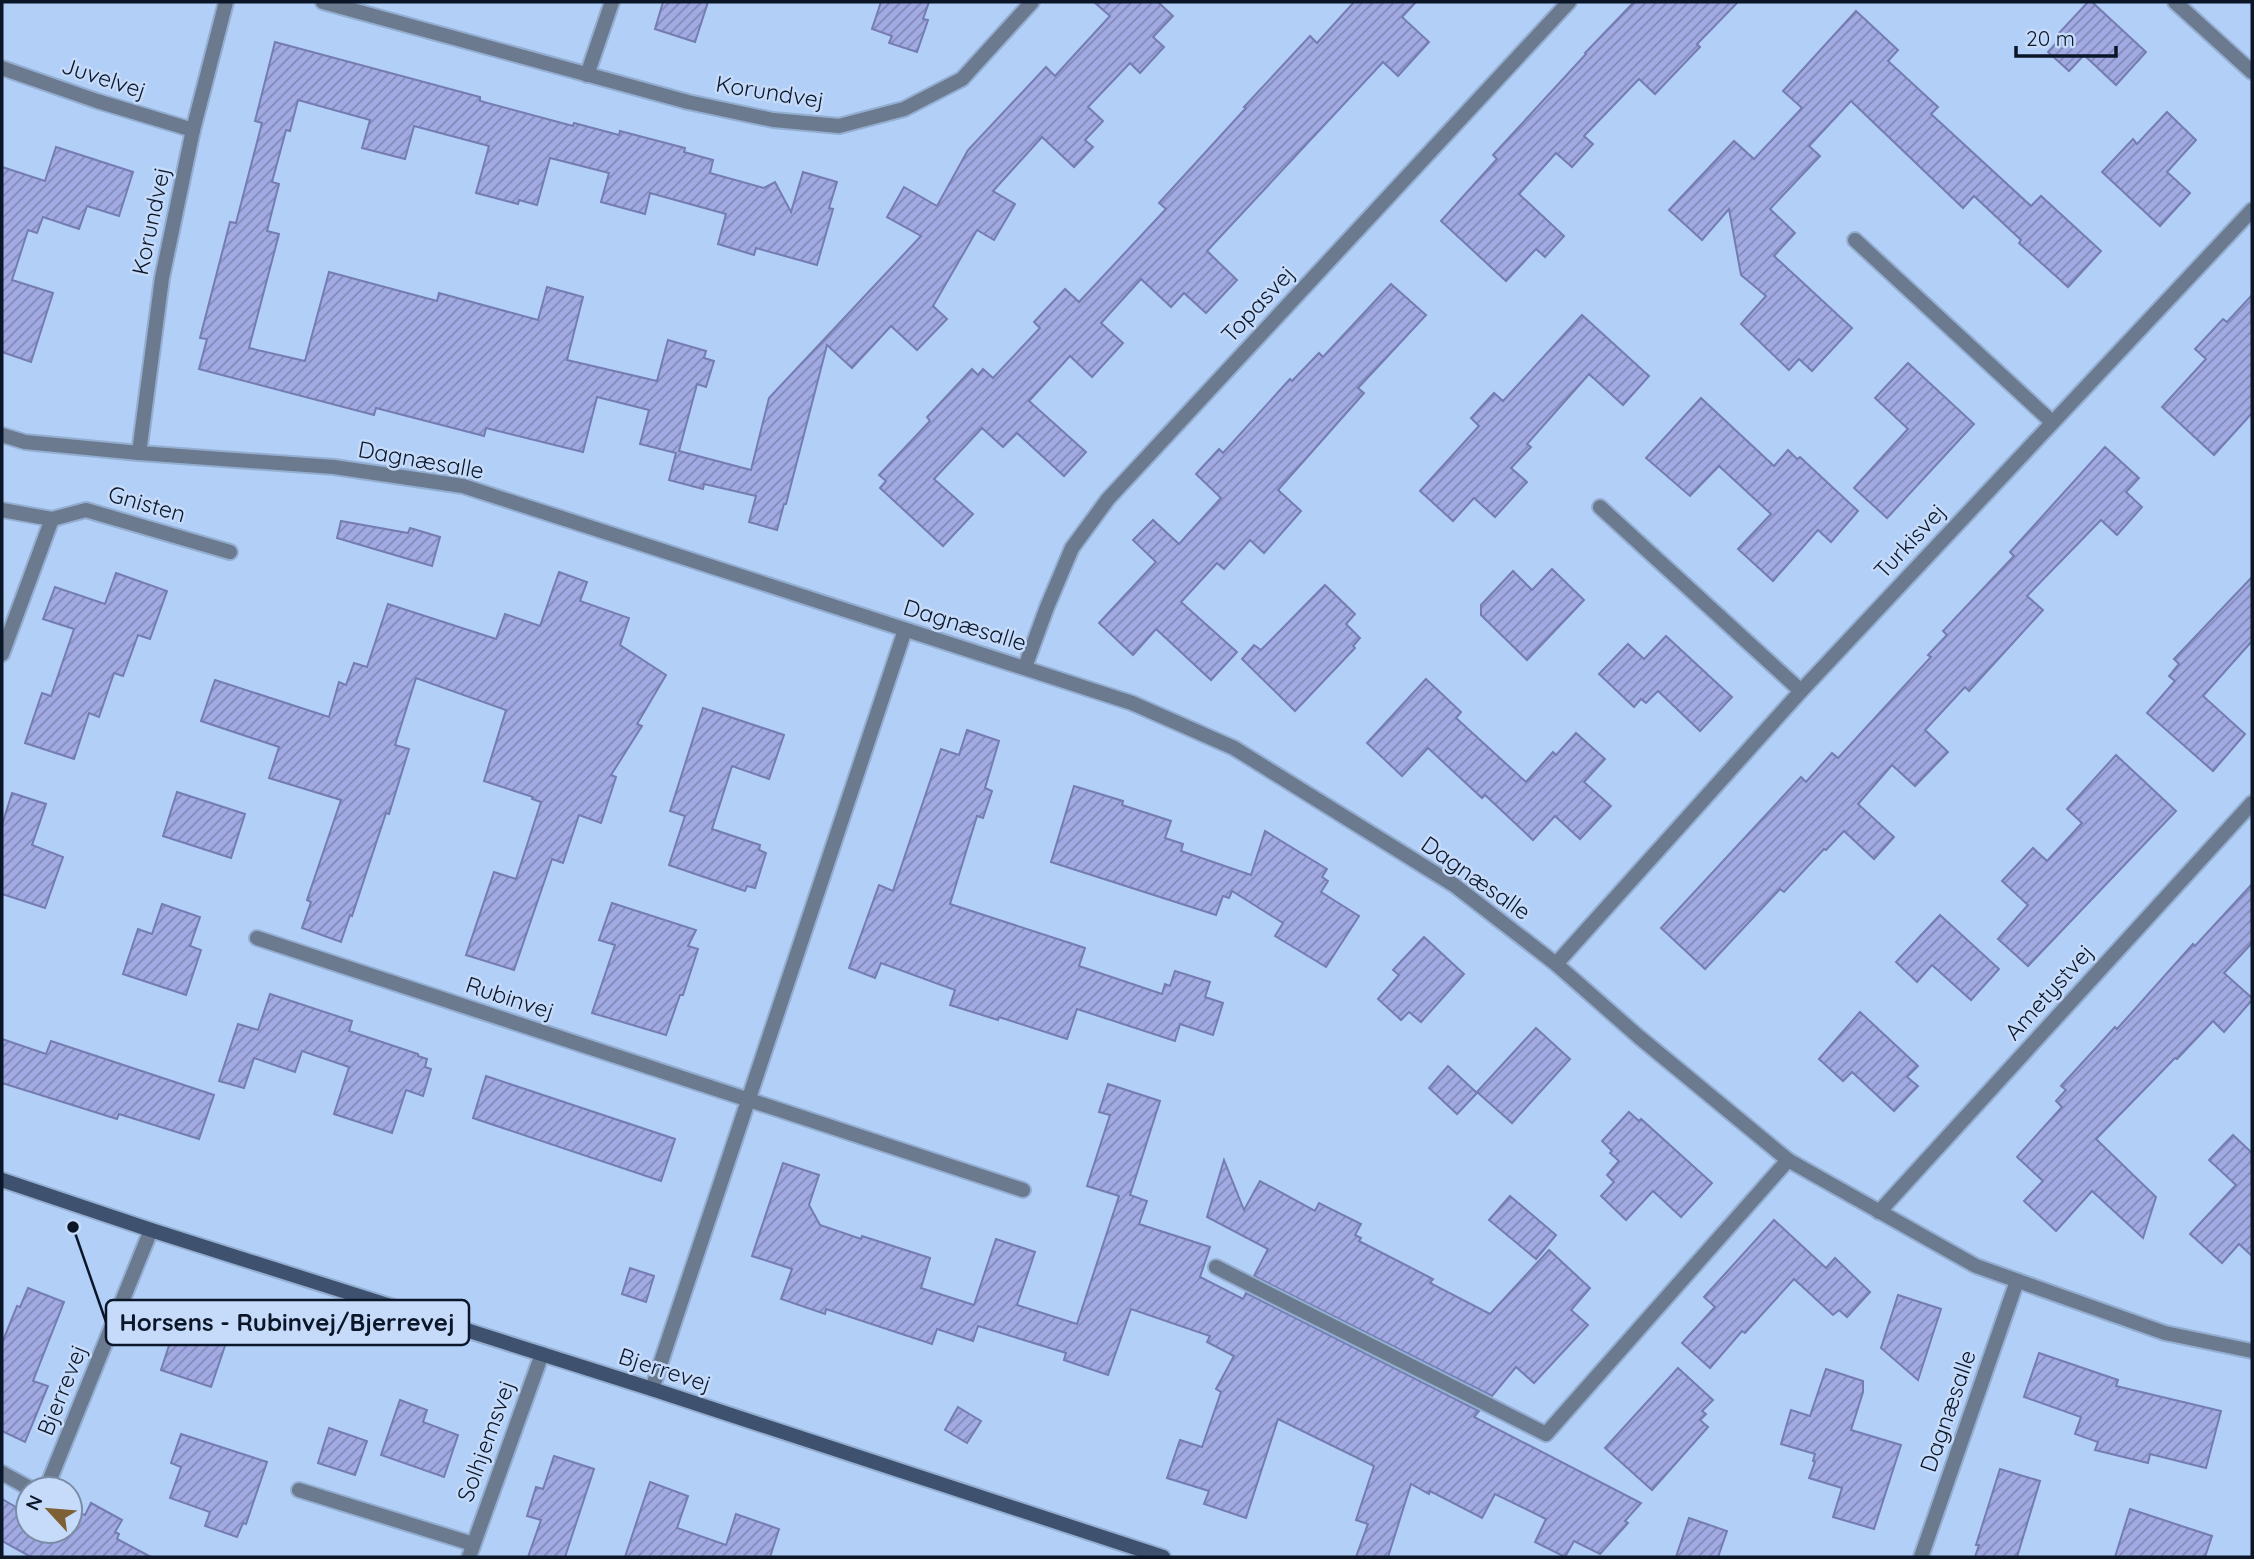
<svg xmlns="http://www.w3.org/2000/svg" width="2254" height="1559" viewBox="0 0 2254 1559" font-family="Quicksand,sans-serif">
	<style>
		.building { fill: url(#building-hatch); stroke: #747cb1; stroke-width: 2 }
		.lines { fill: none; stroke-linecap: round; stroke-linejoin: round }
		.street-casing { stroke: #94aed2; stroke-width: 18 }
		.secondary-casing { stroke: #94aed2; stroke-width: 18 }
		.street { stroke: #6b7a8e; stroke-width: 14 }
		.secondary { stroke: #3e526f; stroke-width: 14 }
		.labels { text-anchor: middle; stroke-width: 5; stroke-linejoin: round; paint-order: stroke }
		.street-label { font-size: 23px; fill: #0b1729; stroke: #c6dbfa }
		.leader { fill: none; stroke: #0b1729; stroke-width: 2.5 }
		.callout-dot { fill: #0b1729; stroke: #c6dbfa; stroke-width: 2.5 }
		.callout { fill: #c6dbfa; stroke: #0b1729; stroke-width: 2.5 }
		.callout-label { font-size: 24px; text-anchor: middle; font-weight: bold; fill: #0b1729 }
	</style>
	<defs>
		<pattern id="building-hatch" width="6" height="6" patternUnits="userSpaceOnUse" patternTransform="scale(1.75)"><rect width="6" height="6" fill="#a1aae2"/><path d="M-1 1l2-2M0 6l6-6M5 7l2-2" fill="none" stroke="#8189b7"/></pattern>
	</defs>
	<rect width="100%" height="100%" fill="#b2cff7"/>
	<g class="building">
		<path d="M663,2H708L695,42L655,29Z"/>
		<path d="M881,2H929L923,19L928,20L917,52L889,43L892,36L872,29Z"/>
		<path d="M1094,2H1158L1173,16L1153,37L1164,47L1140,73L1130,63L1088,107L1103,121L1085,140L1093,147L1074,167L1042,137L993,191L1015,204L994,240L977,230L933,306L947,319L917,350L891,326L852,368L827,345L786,504H784L777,530L749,522L756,496L704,484L703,489L669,480L676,453L640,444L649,410L597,397L583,452L486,428L484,436L376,408L374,415L199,369L207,339L200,338L230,222L236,223L262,123L255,121L275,42L480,97V101L573,126L574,123L619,135L620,131L685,148L684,152L713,160L710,173L764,188L775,182L791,212L803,172L837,182L829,208L833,209L817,265L756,248L754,255L718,244L726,214L650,193L645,214L601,202L609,173L550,158L537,205L519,200L518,204L476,193L489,146L414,126L405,159L362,148L370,120L298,100L290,131L286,130L272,182L279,184L267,231L279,234L249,348L305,361L329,272L437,301L439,293L538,320L547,287L583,297L567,360L657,381L668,340L706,351L704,358L714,361L706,387L697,384L679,451L751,470L769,398L921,236L887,217L904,187L937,206L968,150L1046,67L1055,76L1110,16Z"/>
		<path d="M1354,2H1416L1402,17L1429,42L1398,76L1383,62L1207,251L1237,280L1206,313L1184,293L1171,307L1141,279L1101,323L1123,343L1092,377L1070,356L1029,401L1086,452L1064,476L1017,433L1003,447L982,428L934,479L973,514L943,546L880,488L886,481L879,475L930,421L927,417L972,369L978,375L983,369L993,378L1040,328L1034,322L1065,289L1079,302L1166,209L1159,203L1246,108L1244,107L1310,36L1317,43Z"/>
		<path d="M1634,2H1738L1697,44L1700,47L1655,94L1639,79L1584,136L1593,144L1572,167L1556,153L1519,194L1564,236L1545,257L1536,249L1506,281L1441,221L1497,159L1493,155L1586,54L1585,53Z"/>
		<path d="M2088,2H2092L2146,52L2116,85L2084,55L2069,71L2048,52L2063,36L2059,33Z"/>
		<path d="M1856,11L1898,50L1888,61L1938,107L1931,114L2031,206L2041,196L2101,251L2068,287L2019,243L2021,240L1974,196L1963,208L1851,101L1809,146L1820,156L1770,209L1795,233L1774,256L1852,328L1812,371L1799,359L1789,370L1741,324L1766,296L1741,275L1729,209L1702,240L1669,210L1734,141L1754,159L1802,108L1783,91Z"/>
		<path d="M2167,112L2196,140L2167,172L2190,193L2160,226L2102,172L2133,139L2137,144Z"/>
		<path d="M56,147L133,172L119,216L87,206L79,229L43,217L37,233L28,230L12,280L53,293L31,362L2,352V167L45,181Z"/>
		<path d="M1391,284L1426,315L1358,388L1364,393L1278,490L1301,511L1264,553L1250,540L1224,569L1217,563L1181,602L1237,652L1211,680L1156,629L1133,655L1099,623L1156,562L1133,540L1153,520L1179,544L1221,498L1196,474L1219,449L1223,453L1290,379L1292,381L1319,353L1323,357Z"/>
		<path d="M2252,295V413L2214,455L2162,407L2206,359L2195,349L2223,319L2227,322Z"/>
		<path d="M1582,315L1649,376L1623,405L1589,374L1527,444L1531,447L1511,468L1527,482L1495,517L1474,498L1453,521L1420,491L1479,426L1471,418L1494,393L1503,401Z"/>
		<path d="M1908,363L1974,424L1887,518L1854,488L1908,429L1875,398Z"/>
		<path d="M1701,398L1774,466L1788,450L1797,459L1800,457L1858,511L1831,542L1818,530L1773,581L1738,549L1771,514L1719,466L1690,496L1646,458Z"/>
		<path d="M2105,447L2139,478L2126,492L2142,507L2117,535L2101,520L2027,596L2043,610L1969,691L1965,687L1925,730L1948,752L1915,786L1892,765L1858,804L1894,837L1874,859L1844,831L1826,850L1824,849L1784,892L1780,889L1705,969L1661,928L1801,777L1806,782L1832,753L1838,758L1931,657L1928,655L1947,635L1943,631L2014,556L2010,552Z"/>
		<path d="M341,521L408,533L410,528L440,537L432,566L337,538Z"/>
		<path d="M1552,569L1584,600L1527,660L1481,615V605L1513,571L1532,590Z"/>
		<path d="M559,572L587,582L580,601L629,618L620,645L666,675L637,724L642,726L611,775L616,777L601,823L579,815L563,863L552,859L514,970L466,955L494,872L516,879L541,802L532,799L533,797L484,781L506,710L416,678L395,745L409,749L389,814L386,813L352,916L350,915L341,942L302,928L311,902L307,900L341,800L269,778L279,747L201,721L215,680L329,717L339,682L346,685L354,663L367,667L388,604L496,639L505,614L540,626Z"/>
		<path d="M116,573L167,591L150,639L138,635L123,676L114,673L99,717L89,713L74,759L25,743L42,693L51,696L74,629L43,619L55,587L105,604Z"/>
		<path d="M2252,577V641L2203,696L2245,734L2213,771L2147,713L2175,681L2169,676L2179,664L2174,659Z"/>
		<path d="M1325,585L1355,614L1346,624L1360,638L1353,646L1355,648L1295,711L1242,659L1254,645L1261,650Z"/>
		<path d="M1666,636L1732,697L1700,731L1658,691L1646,703L1641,699L1634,707L1599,674L1628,644L1644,659Z"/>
		<path d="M1426,679L1461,712L1456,718L1526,782L1553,752L1556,755L1576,733L1605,759L1584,782L1611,806L1580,839L1555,816L1533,840L1485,795L1482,798L1428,748L1402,776L1367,743Z"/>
		<path d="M703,708L784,735L769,779L732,766L712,829L760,845L759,850L766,853L755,888L747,886L745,891L669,865L685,816L670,811Z"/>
		<path d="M967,730L999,741L985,788L992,791L983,818L977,816L950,904L1085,948L1079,966L1162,994L1165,984L1170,986L1175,971L1210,982L1205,997L1223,1003L1213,1035L1180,1024L1175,1041L1077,1009L1067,1039L999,1017L998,1020L950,1005L955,990L881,963L875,978L849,968L879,885L893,891L941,749L959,755Z"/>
		<path d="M2116,755L2176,811L2028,966L1998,939L2028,905L2002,881L2033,848L2047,861L2082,823L2067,809Z"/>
		<path d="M1074,786L1123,801L1122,805L1171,821L1165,838L1183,844L1181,851L1251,875L1265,831L1327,869L1322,877L1328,881L1321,892L1359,916L1326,967L1275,936L1283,923L1232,891L1229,898L1223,896L1216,915L1051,862Z"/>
		<path d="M177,792L245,814L231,858L163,836Z"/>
		<path d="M12,793L46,804L32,845L63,857L45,908L2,894V825Z"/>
		<path d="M2252,884V943L2224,973L2252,998V1000L2224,1032L2213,1021L2177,1059L2175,1058L2096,1139L2156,1197L2143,1238L2092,1191L2056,1231L2024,1201L2043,1181L2017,1157L2062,1107L2056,1101L2066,1090L2061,1086L2115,1027L2117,1029L2193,944L2195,946Z"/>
		<path d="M612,903L696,930L688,946L698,949L683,995H680L666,1035L592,1013L615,945L599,940Z"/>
		<path d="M162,904L200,917L190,946L201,950L186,995L123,974L138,929L152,934Z"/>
		<path d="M1940,915L1999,969L1971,1000L1932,965L1917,982L1896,962Z"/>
		<path d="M1424,937L1464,974L1421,1022L1409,1012L1401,1020L1378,999L1399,975L1393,970Z"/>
		<path d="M270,994L352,1021L349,1031L418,1054V1056L427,1059L425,1067L431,1069L423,1096L406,1090L392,1133L334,1114L349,1067L302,1051L295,1072L254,1058L244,1088L219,1081L238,1024L258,1030Z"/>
		<path d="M1860,1012L1918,1066L1907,1077L1918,1086L1894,1111L1852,1072L1843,1081L1819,1059Z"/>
		<path d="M1536,1028L1570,1059L1512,1123L1477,1092Z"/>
		<path d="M2,1039L46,1054L51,1041L214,1095L199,1139L119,1114L117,1119L2,1083Z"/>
		<path d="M1448,1066L1477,1093L1457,1114L1429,1088Z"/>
		<path d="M486,1076L675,1139L661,1181L473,1118Z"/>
		<path d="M1108,1084L1160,1101L1130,1195L1147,1201L1139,1224L1210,1247L1200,1277L1243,1299L1246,1293L1479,1411L1474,1417L1641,1503L1625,1521L1628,1523L1600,1554L1574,1541L1565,1557L1535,1542L1546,1519L1495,1494L1482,1518L1430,1491L1429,1494L1411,1484L1388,1557H1356L1368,1524L1356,1520L1374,1466L1278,1419L1246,1518L1204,1504L1209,1491L1167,1478L1180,1440L1202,1447L1221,1392L1216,1389L1234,1356L1207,1342L1210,1336L1131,1309L1108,1375L1064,1360L1066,1353L978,1326L973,1341L937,1329L932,1344L826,1309L825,1314L781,1299L792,1269L752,1256L783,1163L819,1175L809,1205L820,1225L861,1239L862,1236L930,1258L921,1288L974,1305L996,1239L1035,1252L1017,1305L1077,1324L1119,1196L1087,1186L1110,1115L1099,1112Z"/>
		<path d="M1629,1112L1639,1121L1641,1119L1712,1183L1681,1217L1653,1191L1626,1220L1601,1196L1614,1182L1607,1175L1619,1161L1610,1153L1612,1151L1602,1141Z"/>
		<path d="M2233,1135L2252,1153V1256L2239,1244L2222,1263L2190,1234L2236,1185L2209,1160Z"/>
		<path d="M1224,1160L1244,1210L1260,1181L1315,1211L1319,1203L1361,1224L1355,1235L1361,1238L1359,1241L1433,1279L1430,1283L1490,1314L1549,1250L1590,1288L1571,1310L1588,1325L1534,1383L1516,1367L1492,1396L1254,1276L1268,1249L1207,1217Z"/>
		<path d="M1510,1196L1556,1235L1536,1259L1489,1220Z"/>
		<path d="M1774,1220L1826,1268L1835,1258L1870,1292L1847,1317L1839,1310L1833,1315L1794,1279L1745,1333L1742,1331L1710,1368L1682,1343L1715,1307L1704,1297Z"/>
		<path d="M630,1268L654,1276L646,1302L622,1294Z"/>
		<path d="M28,1288L64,1302L33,1381L48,1386L25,1442L2,1431V1343L17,1306L20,1307Z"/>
		<path d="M1898,1295L1941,1309L1918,1380L1881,1348Z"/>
		<path d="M176,1324L227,1340L211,1387L161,1370Z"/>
		<path d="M2039,1353L2118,1380L2116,1386L2221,1411L2206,1468L2150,1454L2148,1463L2095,1450L2098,1442L2075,1434L2081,1417L2024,1397Z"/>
		<path d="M1678,1368L1713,1400L1702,1411L1706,1414L1700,1420L1708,1427L1652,1490L1605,1448Z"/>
		<path d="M1826,1369L1863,1381V1392L1851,1430L1901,1445L1874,1529L1833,1517L1842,1488L1809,1478L1815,1462L1813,1461L1815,1454L1781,1444L1791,1410L1810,1416Z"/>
		<path d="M400,1400L427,1410L423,1422L458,1435L444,1477L381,1455Z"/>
		<path d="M958,1407L981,1421L967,1443L945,1430Z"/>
		<path d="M329,1428L367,1441L355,1475L318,1463Z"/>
		<path d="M181,1434L267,1462L246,1524L243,1523L237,1537L205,1526L210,1512L170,1498L181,1467L171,1463Z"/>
		<path d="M554,1456L594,1469L565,1557H528L541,1520L527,1516L536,1487L543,1489Z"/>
		<path d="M2000,1469L2040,1481L2017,1557H1975L1979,1545H1976Z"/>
		<path d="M650,1482L688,1496L677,1528L726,1545L736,1514L779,1529L770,1557H625Z"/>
		<path d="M2,1499L28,1514V1531H72L82,1514L85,1515L91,1503L122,1520L115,1532L119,1534L117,1539L151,1557H31L2,1541Z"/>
		<path d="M2130,1509L2212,1536L2205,1557H2115Z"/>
		<path d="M1689,1518L1727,1531L1718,1557H1676Z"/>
	</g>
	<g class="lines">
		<defs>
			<g id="street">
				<path d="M323,2L688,102L773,120L839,126L904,109L962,79L1032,2"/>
				<path d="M2175,2L2252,72"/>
				<path d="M2,68L97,101L193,130"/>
				<path d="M587,75L612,2"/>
				<path d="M1855,240L2052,422"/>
				<path d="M2,435L25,442L139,453L334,467L463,486L1132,703L1234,748L1454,885L1556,964L1639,1037L1788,1160L1976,1266L2165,1333L2252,1351"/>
				<path d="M139,453L162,278L193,130L226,2"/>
				<path d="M1600,507L1801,691"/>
				<path d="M2,510L52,519L86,510L230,552"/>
				<path d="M2,654L52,519"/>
				<path d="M1025,667L1047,607L1072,548L1108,499L1569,2"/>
				<path d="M257,938L1023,1190"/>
				<path d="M1556,964L1801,691L2252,210"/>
				<path d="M1879,1212L2252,803"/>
				<path d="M1216,1267L1546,1434L1788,1160"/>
				<path d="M652,1389L905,630"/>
				<path d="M2,1473L31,1489"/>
				<path d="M46,1489L151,1230"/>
				<path d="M299,1490L473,1544"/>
				<path d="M469,1557L542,1354"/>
				<path d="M1921,1557L2017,1281"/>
			</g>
			<path id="secondary" d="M2,1180L151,1230L652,1389L1163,1557"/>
		</defs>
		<use href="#street" class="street-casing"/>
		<use href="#secondary" class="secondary-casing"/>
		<use href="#street" class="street"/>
		<use href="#secondary" class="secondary"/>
	</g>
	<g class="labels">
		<g class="street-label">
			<text transform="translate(104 78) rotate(18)" y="8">Juvelvej</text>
			<text transform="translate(770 92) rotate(9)" y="8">Korundvej</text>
			<text transform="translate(151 221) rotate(-78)" y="8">Korundvej</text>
			<text transform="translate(1258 304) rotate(-47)" y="8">Topasvej</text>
			<text transform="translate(421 460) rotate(10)" y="8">Dagnæsalle</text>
			<text transform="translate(147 504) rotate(16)" y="8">Gnisten</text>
			<text transform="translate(1910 541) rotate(-47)" y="8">Turkisvej</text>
			<text transform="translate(965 625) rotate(17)" y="8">Dagnæsalle</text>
			<text transform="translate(1476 878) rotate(35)" y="8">Dagnæsalle</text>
			<text transform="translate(2049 992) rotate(-48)" y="8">Ametystvej</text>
			<text transform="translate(510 998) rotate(18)" y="8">Rubinvej</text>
			<text transform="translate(665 1370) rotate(18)" y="8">Bjerrevej</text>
			<text transform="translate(62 1390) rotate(-68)" y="8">Bjerrevej</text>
			<text transform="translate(1948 1411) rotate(-71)" y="8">Dagnæsalle</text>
			<text transform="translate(486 1441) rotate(-70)" y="8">Solhjemsvej</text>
		</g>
	</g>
	<path class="leader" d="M73 1227L106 1322"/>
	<circle class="callout-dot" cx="73" cy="1227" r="7"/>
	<rect class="callout" x="106" y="1300" width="363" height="45" rx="7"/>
	<g class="callout-label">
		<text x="287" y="1331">Horsens - Rubinvej/Bjerrevej</text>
	</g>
	<rect width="2254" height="1559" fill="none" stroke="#0b1729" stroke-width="7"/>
	<g transform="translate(49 1510) rotate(296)"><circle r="33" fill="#c6dbfa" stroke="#7b8da6" stroke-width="2"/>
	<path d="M0-5L12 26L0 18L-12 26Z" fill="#7d6134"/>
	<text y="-10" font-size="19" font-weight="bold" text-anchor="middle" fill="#0b1729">N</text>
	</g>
	<path d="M2016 46v10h100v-10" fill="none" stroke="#0b1729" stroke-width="3.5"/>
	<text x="2026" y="46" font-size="21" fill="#0b1729" stroke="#c6dbfa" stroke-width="5" paint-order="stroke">20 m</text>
</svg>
